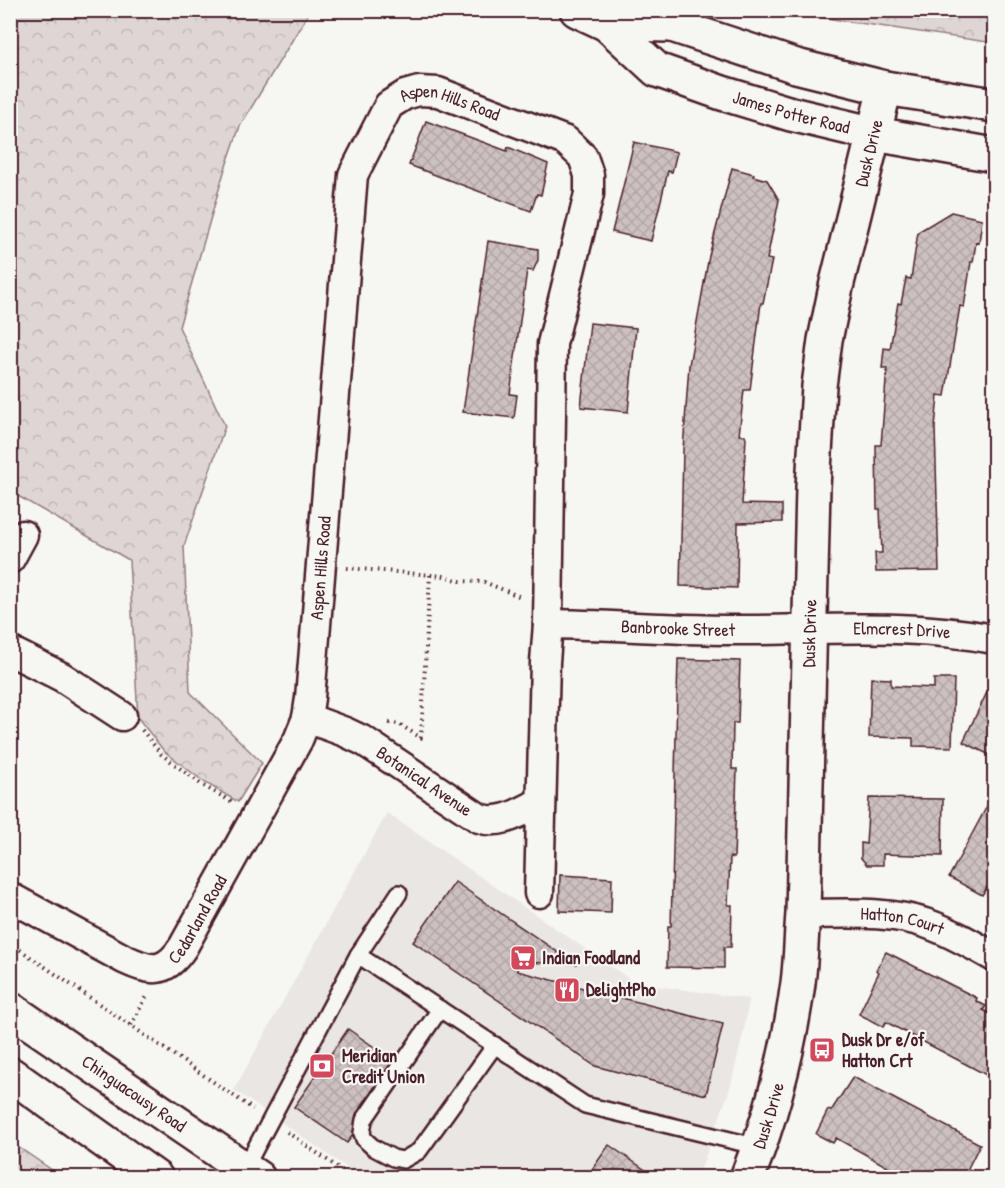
<svg xmlns="http://www.w3.org/2000/svg" width="1005" height="1188" viewBox="0 0 1005 1188" font-family="'Patrick Hand',sans-serif">
	<style>
		.built { fill: #e9e6e3 }
		.forest { fill: url(#forest-crowns); stroke: #947a80; stroke-width: 1.5 }
		.building { fill: url(#building-cross-hatch); stroke: #4a1f2b; stroke-width: 1.5 }
		.lines { fill: none; stroke-linecap: round; stroke-linejoin: round }
		.service-casing { stroke: #4a1f2b; stroke-width: 20 }
		.minor-casing { stroke: #4a1f2b; stroke-width: 33 }
		.tertiary-casing { stroke: #4a1f2b; stroke-width: 38 }
		.secondary-casing { stroke: #4a1f2b; stroke-width: 38 }
		.path { stroke: #4a1f2b; stroke-width: 4; stroke-dasharray: 1.5 4.5; stroke-linecap: butt }
		.service { stroke: #f6f6f2; stroke-width: 15 }
		.minor { stroke: #f6f6f2; stroke-width: 28 }
		.tertiary { stroke: #f6f6f2; stroke-width: 33 }
		.secondary { stroke: #f6f6f2; stroke-width: 33 }
		.labels { text-anchor: middle; stroke-width: 4.5; stroke-linejoin: round; paint-order: stroke }
		.street-label { font-size: 18px; fill: #4a1f2b; stroke: #f6f6f2 }
		.poi-label { font-size: 18px; font-weight: bold; fill: #4a1f2b; stroke: #f6f6f2; text-anchor: start }
	</style>
	<defs>
		<pattern id="forest-crowns" width="20" height="18" patternUnits="userSpaceOnUse" patternTransform="scale(1.5)"><rect width="20" height="18" fill="#ddd6d5"/><path d="M2 6a3 3 0 1 1 6 0M12 15a3 3 0 1 1 6 0" fill="none" stroke="#bfb7b7"/></pattern>
		<pattern id="building-cross-hatch" width="8" height="8" patternUnits="userSpaceOnUse" patternTransform="scale(1.5)"><rect width="8" height="8" fill="#ccc1c0"/><path d="M0 0l8 8M0 8l8-8" fill="none" stroke="#b1a5a5"/></pattern>
	</defs>
	<rect width="100%" height="100%" fill="#f6f6f2"/>
	<filter id="ink" filterUnits="userSpaceOnUse"><feTurbulence type="fractalNoise" baseFrequency=".0167" numOctaves="2"/><feDisplacementMap in="SourceGraphic" scale="12" xChannelSelector="R" yChannelSelector="G"/><feConvolveMatrix kernelMatrix="1 2 1 2 8 2 1 2 1" color-interpolation-filters="sRGB"/></filter>
	<g filter="url(#ink)">
		<path class="built" d="M387,813L635,983L749,999L744,1030L730,1088L698,1177H361L234,1090Z"/>
		<g class="forest">
			<path d="M11,10L310,11L240,126L224,172L179,327L225,426L184,546L190,692L262,763L238,802L204,782L164,751L138,718L129,560L11,492Z"/>
			<path d="M778,11H994V43Z"/>
			<path d="M11,1142L62,1177H11Z"/>
		</g>
		<g class="building">
			<path d="M426,121L507,151L508,147L548,164L541,195L537,194L531,211L409,165Z"/>
			<path d="M634,142L677,152L672,172L668,171L651,241L612,232Z"/>
			<path d="M732,168L754,174L753,176L767,180L779,200L767,259L772,260L763,303H761L750,390H744L739,435H745L746,438L742,504L782,505V522L738,523L737,588L680,586L683,450L689,365L709,256Z"/>
			<path d="M951,212L982,219L979,243L976,242L973,262H971L964,307L960,306L945,396L938,395L935,428L939,571L876,572L875,553H882L880,509H877L876,445H881L887,368H882L884,348L890,349L898,303L901,304L906,278L911,279L918,232Z"/>
			<path d="M488,241L538,249V260L533,271L527,270L510,394L517,395L514,418L463,412Z"/>
			<path d="M590,323L636,328L628,412L581,407Z"/>
			<path d="M678,659L740,661L738,723H733L732,769H737L734,858L730,857L728,905H732L731,947H724V968L667,967L668,926H671Z"/>
			<path d="M871,678L891,679V686L934,688V679H954L952,747L913,746V738L869,737Z"/>
			<path d="M994,678V757L963,742Z"/>
			<path d="M994,793V889L988,886L982,895L949,877Z"/>
			<path d="M869,798L943,799L942,856L883,854V865H867L861,858V843L866,844Z"/>
			<path d="M560,875L612,878L611,913L559,911Z"/>
			<path d="M455,882L575,964L518,962L517,971L723,1024L706,1095L595,1066L413,942Z"/>
			<path d="M886,952L977,998L976,1001L986,1006L983,1010L994,1016V1079L886,1022L883,1027L859,1014L879,972L876,970Z"/>
			<path d="M348,1029L393,1060L356,1114L353,1135L347,1143L294,1107Z"/>
			<path d="M853,1077L980,1144L963,1178H892L895,1171L836,1138L833,1143L816,1134L828,1110L831,1111Z"/>
			<path d="M609,1145L657,1178H586Z"/>
		</g>
		<g class="lines">
			<defs>
				<g id="service">
					<path d="M358,955L399,893"/>
					<path d="M440,1009L364,1120L362,1133L364,1139L374,1148L393,1158L403,1160L419,1151L495,1045"/>
					<path d="M245,1168L358,955L585,1105L759,1147"/>
				</g>
				<g id="minor">
					<path d="M10,559L23,535"/>
					<path id="s1" d="M548,624C618,625 688,631 758,630C838,629 916,624 994,639"/>
					<path d="M10,651L62,677L122,716"/>
					<path id="s2" d="M307,718L345,732L364,741L479,818C501,826 522,811 541,802"/>
					<path id="s3" d="M10,897L124,959C152,972 165,974 183,947L298,740L307,718L310,698L353,175L389,105L405,95L419,91L438,92L566,141L583,157L589,175V194L552,344L548,624L545,662L539,893"/>
					<path id="s4" d="M803,914C844,914 889,910 928,924C951,932 973,945 994,957"/>
				</g>
				<g id="tertiary">
					<path id="s5" d="M747,1178C772,1115 789,1050 798,983C801,960 801,937 803,914L813,487L819,386L825,340L836,287L885,88"/>
				</g>
				<g id="secondary">
					<path id="s6" d="M577,10L607,24L657,70L722,93L791,114L875,134L994,155"/>
					<path d="M607,24L672,25L796,66L885,88L994,105"/>
					<path id="s7" d="M10,1009L258,1178"/>
					<path d="M10,1074L156,1178"/>
				</g>
			</defs>
			<use href="#service" class="service-casing"/>
			<use href="#minor" class="minor-casing"/>
			<use href="#tertiary" class="tertiary-casing"/>
			<use href="#secondary" class="secondary-casing"/>
			<g class="path">
				<path d="M347,568L444,576L460,581L484,582L521,597"/>
				<path d="M389,723L399,724L421,738L430,575"/>
				<path d="M142,730L161,754L202,785L234,803"/>
				<path d="M10,943L253,1109"/>
				<path d="M131,1025L148,994"/>
				<path d="M287,1132L353,1178"/>
			</g>
			<use href="#service" class="service"/>
			<use href="#minor" class="minor"/>
			<use href="#tertiary" class="tertiary"/>
			<use href="#secondary" class="secondary"/>
		</g>
	</g>
	<defs>
		<symbol id="supermarket-square" viewBox="-11 -11 22 22"><rect x="-9" y="-9" width="18" height="18" rx="4" fill="#d1495b" stroke="#f6f6f2"/><path d="M-6-5.5h2.5l.6 2H6L4.5 2H-2.5L-4.4-4H-6ZM-1.5 3.2a1.3 1.3 0 1 0 .1 0ZM3 3.2a1.3 1.3 0 1 0 .1 0Z" fill="#fff"/></symbol>
		<symbol id="restaurant-square" viewBox="-11 -11 22 22"><rect x="-9" y="-9" width="18" height="18" rx="4" fill="#d1495b" stroke="#f6f6f2"/><path d="M-5-6h1v4h1v-4h1v4h1v-4h1v5L-1.5 .5V6h-2V.5L-5-1ZM5-6V6H3V1.5H1.5Q1.5-4 5-6Z" fill="#fff"/></symbol>
		<symbol id="bus-square" viewBox="-11 -11 22 22"><rect x="-9" y="-9" width="18" height="18" rx="4" fill="#d1495b" stroke="#f6f6f2"/><path d="M-5-6H5V4H4V6H2V4H-2V6H-4V4H-5ZM-3.5-4V0h7V-4ZM-3.5 1.2v1.5H-2V1.2ZM2 1.2v1.5H3.5V1.2Z" fill="#fff"/></symbol>
		<symbol id="bank-square" viewBox="-11 -11 22 22"><rect x="-9" y="-9" width="18" height="18" rx="4" fill="#d1495b" stroke="#f6f6f2"/><path d="M-6-4H6V4H-6ZM0-2.3a2.3 2.3 0 1 0 0 4.6a2.3 2.3 0 1 0 0-4.6Z" fill="#fff"/></symbol>
	</defs>
	<g fill-rule="evenodd">
		<use href="#supermarket-square" x="508" y="943" width="30" height="30"/>
		<use href="#restaurant-square" x="552" y="975" width="30" height="30"/>
		<use href="#bus-square" x="807" y="1035" width="30" height="30"/>
		<use href="#bank-square" x="307" y="1051" width="30" height="30"/>
	</g>
	<g class="labels">
		<g class="street-label">
			<text dy="6" stroke="none"><textPath href="#s3" startOffset="1149">Aspen Hills Road</textPath></text>
			<text dy="6" stroke="none"><textPath href="#s6" startOffset="242">James Potter Road</textPath></text>
			<text dy="6" stroke="none"><textPath href="#s5" startOffset="1038">Dusk Drive</textPath></text>
			<text dy="6" stroke="none"><textPath href="#s3" startOffset="610">Aspen Hills Road</textPath></text>
			<text dy="6" stroke="none"><textPath href="#s1" startOffset="130">Banbrooke Street</textPath></text>
			<text dy="6" stroke="none"><textPath href="#s1" startOffset="354">Elmcrest Drive</textPath></text>
			<text dy="6" stroke="none"><textPath href="#s5" startOffset="552">Dusk Drive</textPath></text>
			<text dy="6" stroke="none"><textPath href="#s2" startOffset="134">Botanical Avenue</textPath></text>
			<text dy="6" stroke="none"><textPath href="#s3" startOffset="230">Cedarland Road</textPath></text>
			<text dy="6" stroke="none"><textPath href="#s4" startOffset="100">Hatton Court</textPath></text>
			<text dy="6" stroke="none"><textPath href="#s7" startOffset="150">Chinguacousy Road</textPath></text>
			<text dy="6" stroke="none"><textPath href="#s5" startOffset="66">Dusk Drive</textPath></text>
		</g>
		<g class="poi-label">
			<text x="542" y="964">Indian Foodland</text>
			<text x="586" y="996">DelightPho</text>
			<text x="842" y="1046">Dusk Dr e/of<tspan x="842" dy="21">Hatton Crt</tspan></text>
			<text x="342" y="1062">Meridian<tspan x="342" dy="21">Credit Union</tspan></text>
		</g>
	</g>
	<rect width="1005" height="1188" fill="none" stroke="#f6f6f2" stroke-width="36"/>
	<rect x="18" y="18" width="969" height="1152" fill="none" stroke="#4a1f2b" stroke-width="2" filter="url(#ink)"/>
</svg>
